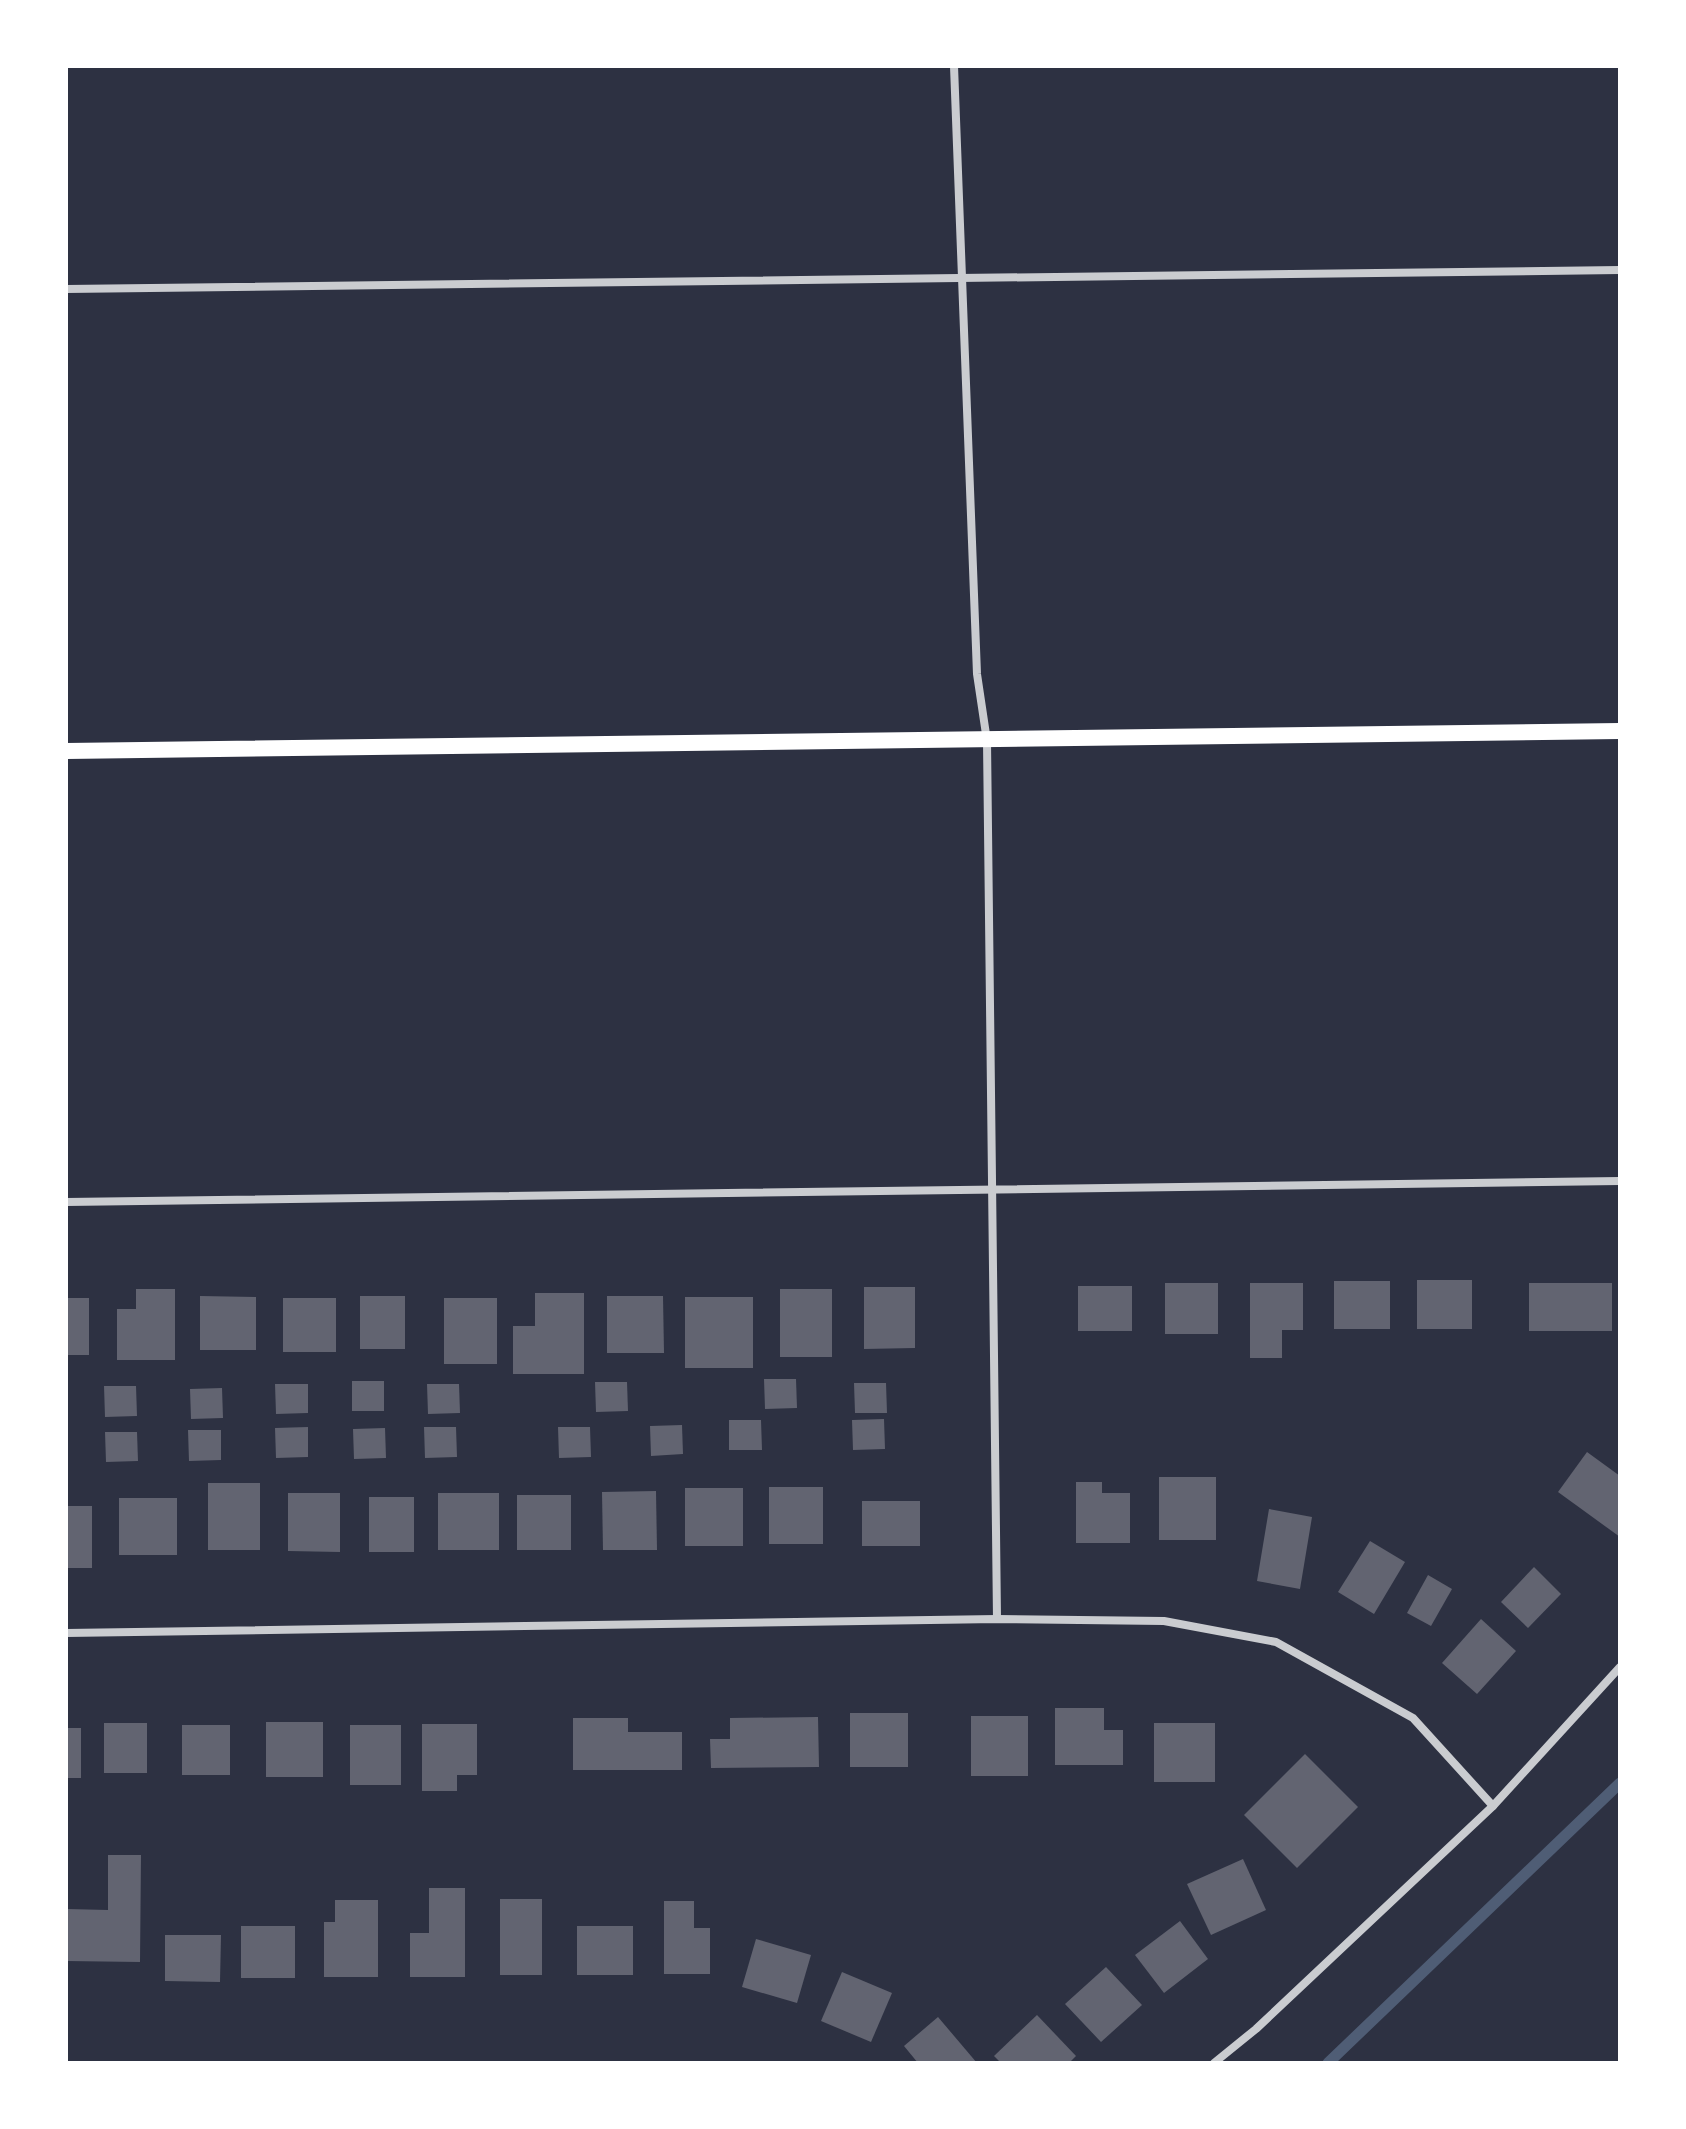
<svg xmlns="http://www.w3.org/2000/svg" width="1686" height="2129" viewBox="0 0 1686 2129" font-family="'Playfair Display',serif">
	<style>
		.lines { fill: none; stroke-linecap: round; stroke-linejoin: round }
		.stream { stroke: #4f5d75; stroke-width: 11 }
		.building { fill: #626471 }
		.minor { stroke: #caccd0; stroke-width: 8 }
		.secondary { stroke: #fff; stroke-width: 16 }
	</style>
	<rect width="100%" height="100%" fill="#2d3142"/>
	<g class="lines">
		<path class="stream" d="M1328,2063L1620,1783"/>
	</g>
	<g class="building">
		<rect x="1417" y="1280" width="55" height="49"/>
		<rect x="1334" y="1281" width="56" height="48"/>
		<rect x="1165" y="1283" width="53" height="51"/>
		<path d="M1250,1283H1303V1330H1282V1358H1250Z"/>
		<rect x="1529" y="1283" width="83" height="48"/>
		<rect x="1078" y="1286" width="54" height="45"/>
		<path d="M864,1287H915V1348L864,1349Z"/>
		<path d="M136,1289H175V1360H117V1309H136Z"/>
		<rect x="780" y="1289" width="52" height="68"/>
		<path d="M535,1293H584V1374H513V1326H535Z"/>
		<path d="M200,1296L256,1297V1350H200Z"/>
		<rect x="360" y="1296" width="45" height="53"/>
		<path d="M607,1296H663L664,1353H607Z"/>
		<rect x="685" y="1297" width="68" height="71"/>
		<rect x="66" y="1298" width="23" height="57"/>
		<rect x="283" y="1298" width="53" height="54"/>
		<rect x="444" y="1298" width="53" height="66"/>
		<path d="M764,1379H796L797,1408L765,1409Z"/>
		<rect x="352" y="1381" width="32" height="30"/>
		<path d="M595,1382H627L628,1411L596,1412Z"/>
		<path d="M854,1383H886L887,1413H855Z"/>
		<path d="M275,1384H308V1413L276,1414Z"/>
		<path d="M427,1384H459L460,1413L428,1414Z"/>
		<path d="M104,1386H136L137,1416L105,1417Z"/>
		<path d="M222,1388L223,1418L191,1419L190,1389Z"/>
		<path d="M884,1419L885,1449L853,1450L852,1420Z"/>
		<path d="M729,1420H761L762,1450H729Z"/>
		<path d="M682,1425L683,1454L651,1456L650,1426Z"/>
		<path d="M308,1427V1457L276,1458L275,1428Z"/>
		<path d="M424,1427H456L457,1457L425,1458Z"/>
		<path d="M558,1427H590L591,1457L559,1458Z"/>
		<path d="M385,1428L386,1458L354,1459L353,1429Z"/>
		<path d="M188,1430H221V1460L189,1461Z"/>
		<path d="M105,1432H137L138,1461L106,1462Z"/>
		<path d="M1587,1452L1620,1476V1537L1558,1492Z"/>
		<rect x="1159" y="1477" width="57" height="63"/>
		<path d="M1076,1482H1102V1493H1130V1543H1076Z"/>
		<rect x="208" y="1483" width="52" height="67"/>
		<rect x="769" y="1487" width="54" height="57"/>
		<rect x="685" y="1488" width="58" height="58"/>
		<path d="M656,1491L657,1550H603L602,1492Z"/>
		<path d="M288,1493H340V1552L288,1551Z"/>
		<rect x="438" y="1493" width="61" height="57"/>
		<rect x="517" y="1495" width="54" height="55"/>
		<rect x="369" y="1497" width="45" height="55"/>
		<rect x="119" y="1498" width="58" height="57"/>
		<rect x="862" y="1501" width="58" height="45"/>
		<rect x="66" y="1506" width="26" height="62"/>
		<path d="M1269,1509L1312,1517L1300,1589L1257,1581Z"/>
		<path d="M1370,1541L1405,1562L1374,1614L1338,1592Z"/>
		<path d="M1534,1567L1561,1594L1528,1628L1501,1602Z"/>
		<path d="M1428,1575L1452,1589L1431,1626L1407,1613Z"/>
		<path d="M1481,1619L1516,1651L1477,1694L1442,1663Z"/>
		<path d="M1055,1708H1104V1730H1123V1765H1055Z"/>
		<rect x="850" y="1713" width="58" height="54"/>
		<rect x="971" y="1716" width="57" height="60"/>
		<path d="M818,1717L819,1767L711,1768L710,1739H730V1718Z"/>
		<path d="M573,1718H628V1732H682V1770H573Z"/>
		<rect x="266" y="1722" width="57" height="55"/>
		<rect x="104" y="1723" width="43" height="50"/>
		<rect x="1154" y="1723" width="61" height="59"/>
		<path d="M422,1724H477V1775H457V1791H422Z"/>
		<rect x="182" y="1725" width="48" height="50"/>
		<rect x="350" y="1725" width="51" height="60"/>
		<rect x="66" y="1728" width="15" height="50"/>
		<path d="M1305,1754L1358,1807L1297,1868L1244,1815Z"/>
		<path d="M108,1855H141L140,1962L66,1961L67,1909L108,1910Z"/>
		<path d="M1243,1859L1266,1910L1211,1935L1187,1884Z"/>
		<path d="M429,1888H465V1977H410V1933H429Z"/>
		<rect x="500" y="1899" width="42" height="76"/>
		<path d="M335,1900H378V1977H324V1922H335Z"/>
		<path d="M664,1901H694V1928H710V1974H664Z"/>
		<path d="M1180,1921L1208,1959L1164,1993L1135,1955Z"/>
		<rect x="241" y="1926" width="54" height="52"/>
		<rect x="577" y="1926" width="56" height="49"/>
		<path d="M165,1935H221L220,1982L165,1981Z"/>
		<path d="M756,1939L811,1955L797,2003L742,1987Z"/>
		<path d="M1106,1967L1142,2005L1101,2042L1065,2004Z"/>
		<path d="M842,1972L892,1993L871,2042L821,2021Z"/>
		<path d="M1037,2015L1076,2056L1069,2063H1001L994,2056Z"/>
		<path d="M938,2017L977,2063H918L904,2046Z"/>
	</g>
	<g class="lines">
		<g class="minor">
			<path d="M954,66L977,674L987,741L997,1619"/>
			<path d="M66,289L1620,270"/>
			<path d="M66,1202L1620,1181"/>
			<path d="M66,1633L997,1619L1164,1621L1276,1642L1413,1718L1493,1806"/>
			<path d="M1214,2063L1256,2029L1493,1806L1620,1667"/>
		</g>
		<path class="secondary" d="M66,751L1620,731"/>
	</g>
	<rect width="1686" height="2129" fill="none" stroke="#ffffff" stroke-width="136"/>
</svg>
